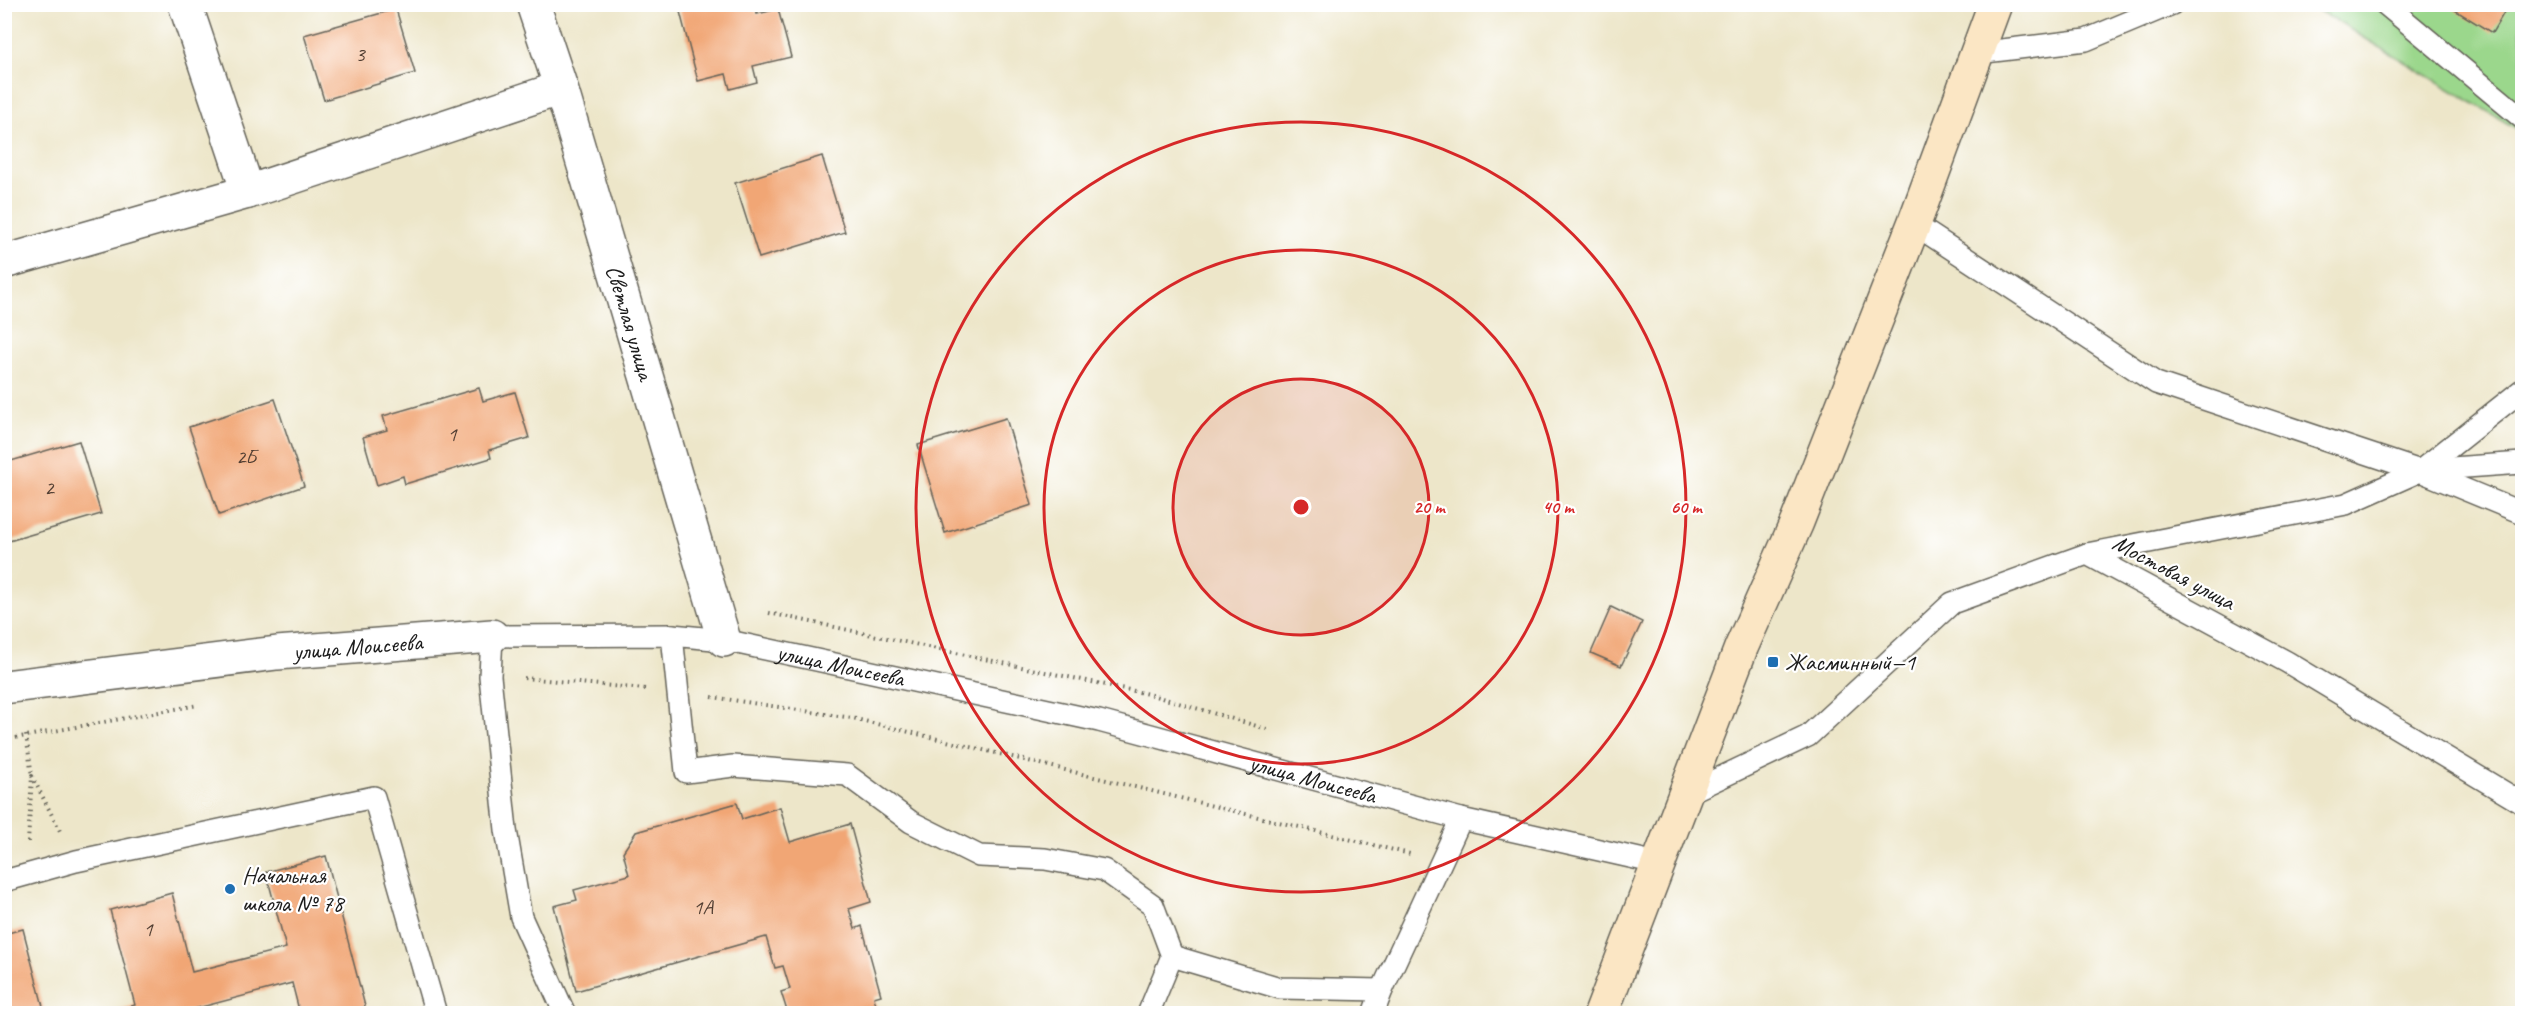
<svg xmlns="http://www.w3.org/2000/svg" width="2527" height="1018" viewBox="0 0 2527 1018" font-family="Caveat,sans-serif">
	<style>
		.green { fill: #9bd78c; stroke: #5c7a54; stroke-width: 1.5 }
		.building { fill: #f1a675 }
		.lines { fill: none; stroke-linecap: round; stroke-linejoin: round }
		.service-casing { stroke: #656359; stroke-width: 24 }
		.minor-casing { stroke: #656359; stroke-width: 36 }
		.secondary-casing { stroke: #656359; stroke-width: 36 }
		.path { stroke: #656359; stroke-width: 4; stroke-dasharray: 1.5 4.5; stroke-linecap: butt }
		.service { stroke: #fff; stroke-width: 21 }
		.minor { stroke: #fff; stroke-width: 33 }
		.secondary { stroke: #fbe6c4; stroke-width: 33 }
		.ring { fill: none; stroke: #d62828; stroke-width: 3 }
		.poi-dot { fill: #1f6fb2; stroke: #fff; stroke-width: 2 }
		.labels { text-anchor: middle; stroke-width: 4.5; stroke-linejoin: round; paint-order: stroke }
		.number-label { font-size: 21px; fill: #513e32 }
		.street-label { font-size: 24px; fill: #1c1c1c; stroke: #fff }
		.poi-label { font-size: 24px; fill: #1c1c1c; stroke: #fff; text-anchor: start }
		.centre { fill: #d62828; stroke: #fff; stroke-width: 3 }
		.ring-label { font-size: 18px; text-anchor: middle; font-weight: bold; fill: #d62828; stroke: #fff; stroke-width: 4.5; stroke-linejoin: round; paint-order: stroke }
	</style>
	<rect width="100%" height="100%" fill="#fff"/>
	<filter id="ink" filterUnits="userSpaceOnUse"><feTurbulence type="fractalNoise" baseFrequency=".0167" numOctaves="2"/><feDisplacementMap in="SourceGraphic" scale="12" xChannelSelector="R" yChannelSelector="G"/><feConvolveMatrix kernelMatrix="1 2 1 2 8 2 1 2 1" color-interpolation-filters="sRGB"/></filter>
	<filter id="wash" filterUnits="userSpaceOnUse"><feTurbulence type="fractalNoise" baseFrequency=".008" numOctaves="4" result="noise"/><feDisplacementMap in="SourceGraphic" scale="24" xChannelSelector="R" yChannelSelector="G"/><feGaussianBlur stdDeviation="1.35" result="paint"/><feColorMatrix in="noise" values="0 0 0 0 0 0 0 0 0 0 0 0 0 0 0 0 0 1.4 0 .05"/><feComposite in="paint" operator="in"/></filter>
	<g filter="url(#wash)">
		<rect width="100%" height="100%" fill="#ede6c9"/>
		<path class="green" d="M2309,5H2522V132Z"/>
		<g id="blocks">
			<g class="building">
				<path d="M678,4H755L757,14L778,9L791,57L753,66L757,82L730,89L726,74L698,81Z"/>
				<path d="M2445,4H2509L2492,33Z"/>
				<path d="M396,9L415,73L324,100L304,35Z"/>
				<path d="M822,156L845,232L759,258L735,183Z"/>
				<path d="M479,388L483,401L515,392L529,438L489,450L491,458L405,484L403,476L377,485L363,437L387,430L383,416Z"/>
				<path d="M275,399L304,486L219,515L189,427Z"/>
				<path d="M1006,418L1032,505L945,533L918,445Z"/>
				<path d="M79,441L101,514L9,541L4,527V463Z"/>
				<path d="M1611,607L1642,622L1621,666L1591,653Z"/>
				<path d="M737,803L742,819L780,807L790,842L850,824L871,902L849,909L855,929L862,926L881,995L874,997L878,1014H788L781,992L790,989L783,966L775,968L766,937L576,991L554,906L577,900L574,890L629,875L623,852L636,832Z"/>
				<path d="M326,856L367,1014H300L292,983L175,1014H106L135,1005L110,910L172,893L192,972L286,948L266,872Z"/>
				<path d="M23,929L45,1014H4V934Z"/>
			</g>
		</g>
	</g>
	<g filter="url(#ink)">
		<use href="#blocks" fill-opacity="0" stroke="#656359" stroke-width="1.5"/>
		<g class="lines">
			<defs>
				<g id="service">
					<path d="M2385,4L2522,118"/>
					<path d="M1977,53L2086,40L2172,4"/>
					<path d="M1914,224L2156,383L2420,471L2522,513"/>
					<path d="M2424,470L2522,463"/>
					<path d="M2087,554L2346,504L2420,471L2522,390"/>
					<path d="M672,635L686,772L733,766L847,775L911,822L979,856L1045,859L1104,870L1153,905L1172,956"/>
					<path d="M1686,794L1808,736L1952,603L2087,554L2287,662L2522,803"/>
					<path d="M4,881L76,861L374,797L436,1014"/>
					<path id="s1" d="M565,1014L521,917L506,830L490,676L492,636L672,635L724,640L1099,721L1461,819L1657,863"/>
					<path d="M1148,1014L1172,956L1280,988L1382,990L1461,819"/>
					<path d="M1373,1014L1382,990"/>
				</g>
				<g id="minor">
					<path d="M185,4L248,192"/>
					<path id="s2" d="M533,4L561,88L724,640"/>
					<path d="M4,262L248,192L561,88"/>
					<path id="s3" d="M4,687L277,653L492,636"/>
				</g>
				<path id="secondary" d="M1601,1014L1741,648L1797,522L1914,224L1995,4"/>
			</defs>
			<use href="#service" class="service-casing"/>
			<use href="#minor" class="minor-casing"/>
			<use href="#secondary" class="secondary-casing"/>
			<g class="path">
				<path d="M769,613L1148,694L1267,729"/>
				<path d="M524,678L645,689"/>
				<path d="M712,697L852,718L1410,854"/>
				<path d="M26,735L32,776"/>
				<path d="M4,740L198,705"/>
				<path d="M28,842L32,776L60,831"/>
			</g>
			<use href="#service" class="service"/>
			<use href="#minor" class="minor"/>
			<use href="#secondary" class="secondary"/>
		</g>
	</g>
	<circle cx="1301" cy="507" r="128" fill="#d62828" fill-opacity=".12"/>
	<g class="ring">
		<circle cx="1301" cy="507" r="128"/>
		<circle cx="1301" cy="507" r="257"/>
		<circle cx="1301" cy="507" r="385"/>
	</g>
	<g class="poi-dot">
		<rect x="1767" y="656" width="12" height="12" rx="3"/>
		<circle cx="230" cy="889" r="6"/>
	</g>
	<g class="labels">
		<g class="number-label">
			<text x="360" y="61">3</text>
			<text x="452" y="441">1</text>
			<text x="246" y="464">2Б</text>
			<text x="49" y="495">2</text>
			<text x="703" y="914">1А</text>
			<text x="148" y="936">1</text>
		</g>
		<g class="street-label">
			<text dy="8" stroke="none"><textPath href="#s2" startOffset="333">Светлая улица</textPath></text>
			<text transform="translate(2174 572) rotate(28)" y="8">Мостовая улица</text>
			<text dy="8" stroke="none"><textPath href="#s3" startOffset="356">улица Моисеева</textPath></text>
			<text dy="8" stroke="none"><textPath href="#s1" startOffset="741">улица Моисеева</textPath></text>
			<text dy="8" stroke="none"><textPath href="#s1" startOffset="1227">улица Моисеева</textPath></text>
		</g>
		<g class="poi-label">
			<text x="1785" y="670">Жасминный—1</text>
			<text x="242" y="883">Начальная<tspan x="242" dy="28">школа № 78</tspan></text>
		</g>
	</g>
	<circle cx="1301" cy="507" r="9" class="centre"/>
	<g class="ring-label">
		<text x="1429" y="513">20 m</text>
		<text x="1558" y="513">40 m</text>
		<text x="1686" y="513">60 m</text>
	</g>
	<rect width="2527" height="1018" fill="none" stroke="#fff" stroke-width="24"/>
</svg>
